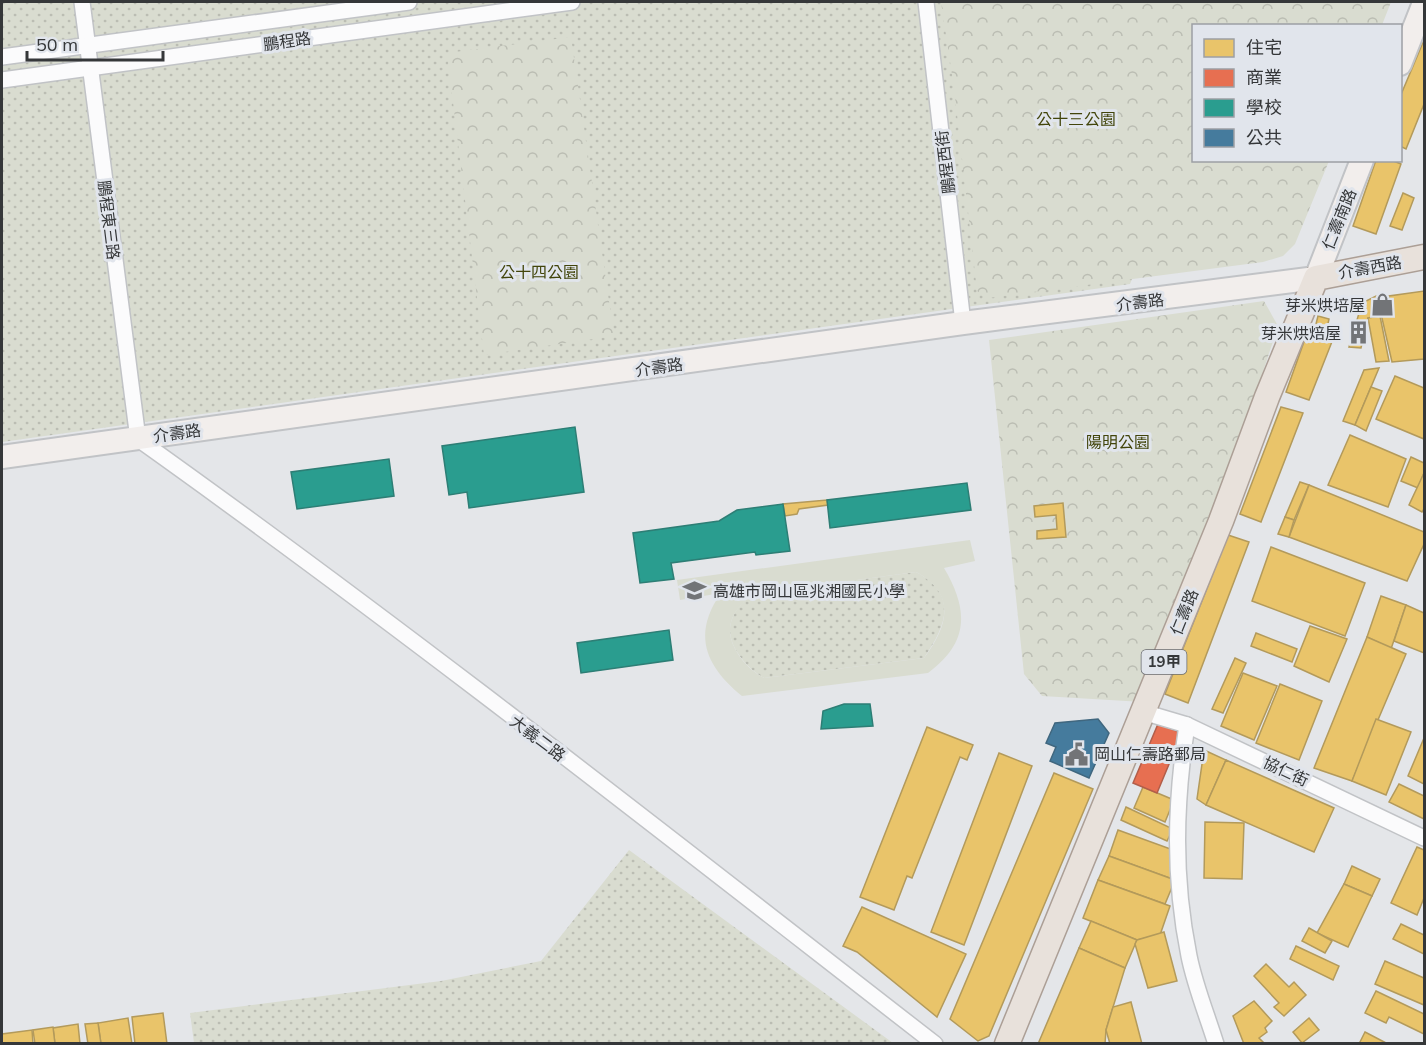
<svg xmlns="http://www.w3.org/2000/svg" width="1426" height="1045" viewBox="0 0 1426 1045" font-family="Mulish,'Noto Sans TC',sans-serif">
	<style>
		.grass { fill: url(#grass-dots) }
		.park { fill: url(#park-crowns) }
		.pitch { fill: #d9dcd0; fill-rule: evenodd }
		.homes { fill: #e9c46a; stroke: #b39a5b; stroke-width: 1.5 }
		.shops { fill: #e76f51; stroke: #b25e4a; stroke-width: 1.5 }
		.schools { fill: #2a9d8f; stroke: #2d7e75; stroke-width: 1.5 }
		.public { fill: #457b9d; stroke: #40677f; stroke-width: 1.5 }
		.lines { fill: none; stroke-linecap: round; stroke-linejoin: round }
		.street-casing { stroke: #c1c3c6; stroke-width: 18 }
		.secondary-casing { stroke: #c1c3c6; stroke-width: 26 }
		.primary-casing { stroke: #ac9f96; stroke-width: 27 }
		.street { stroke: #fbfbfc; stroke-width: 15 }
		.secondary { stroke: #f2eeec; stroke-width: 22 }
		.primary { stroke: #e8e1db; stroke-width: 24 }
		.labels { text-anchor: middle; stroke-width: 6; stroke-linejoin: round; paint-order: stroke }
		.shield { fill: #e1e5ec; stroke: #696b6f; stroke-width: 1.5 }
		.shield-label { font-size: 15px; font-weight: bold; fill: #353739 }
		.street-label { font-size: 16px; fill: #353739; stroke: #e1e5ec }
		.park-label { font-size: 16px; fill: #42450b; stroke: #e1e5ec }
		.poi-label { font-size: 16px; fill: #353739; stroke: #e1e5ec; text-anchor: end }
	</style>
	<defs>
		<pattern id="grass-dots" width="8" height="8" patternUnits="userSpaceOnUse" patternTransform="scale(1.5)"><rect width="8" height="8" fill="#d9dcd0"/><path d="M2 2h.1M6 6h.1" fill="none" stroke="#bbbdb3" stroke-width="1.8" stroke-linecap="round"/></pattern>
		<pattern id="park-crowns" width="20" height="18" patternUnits="userSpaceOnUse" patternTransform="scale(1.5)"><rect width="20" height="18" fill="#d9dcd0"/><path d="M2 6a3 3 0 1 1 6 0M12 15a3 3 0 1 1 6 0" fill="none" stroke="#bbbdb3"/></pattern>
	</defs>
	<rect width="100%" height="100%" fill="#e4e6e9"/>
	<g class="grass">
		<path d="M2,2H994L1134,274L1130,284L2,442Z"/>
		<path d="M916,572C958,594 947,625 924,658L764,678C746,668 723,642 732,619C736,608 744,601 753,594Z"/>
		<path d="M629,850L893,1043H194L190,1013L441,981L541,961Z"/>
	</g>
	<g class="park">
		<path d="M941,2H1391L1382,25L1194,26V160L1329,161L1295,244L1283,256L1263,262L988,298L977,291L954,88Z"/>
		<path d="M571,37L614,336L484,355L447,53Z"/>
		<path d="M1264,301L1278,326L1213,525L1143,702L1042,696L1024,674L989,340Z"/>
	</g>
	<path class="pitch" d="M970,540L975,561L944,568C969,610 969,643 928,673L742,696C705,666 692,634 721,593L680,600L677,580ZM916,572C957,594 948,626 924,658L764,678C746,669 723,642 732,619C736,609 744,601 753,594Z"/>
	<g class="homes">
		<path d="M1424,40V104L1406,149L1400,146V97Z"/>
		<path d="M1376,160H1391L1401,164L1376,234L1353,226Z"/>
		<path d="M1403,193L1414,198L1402,230L1390,226Z"/>
		<path d="M1424,291V359L1392,362L1379,305L1390,303L1389,296Z"/>
		<path d="M1376,296L1380,316L1368,318L1361,348L1349,347L1362,303Z"/>
		<path d="M1318,316L1329,319L1327,328L1316,324Z"/>
		<path d="M1380,316L1389,361L1376,362L1368,318Z"/>
		<path d="M1310,325L1335,334L1309,400L1286,392Z"/>
		<path d="M1379,368L1355,425L1343,421L1364,370Z"/>
		<path d="M1395,376L1424,388V439L1376,419Z"/>
		<path d="M1371,387L1382,391L1366,431L1355,425Z"/>
		<path d="M1281,407L1303,413L1261,522L1240,514Z"/>
		<path d="M1350,435L1406,459L1388,507L1328,485Z"/>
		<path d="M1411,457L1424,463V473L1418,488L1401,481Z"/>
		<path d="M1424,473V509L1422,512L1409,505Z"/>
		<path d="M1300,482L1309,485L1294,520L1285,517Z"/>
		<path d="M1309,485L1424,532V544L1407,581L1289,537Z"/>
		<path d="M827,500L828,505L799,509L797,514L785,516L783,504Z"/>
		<path d="M1063,503L1066,537L1037,539V531L1057,529L1056,515L1035,517L1034,506Z"/>
		<path d="M1285,517L1294,520L1289,537L1278,534Z"/>
		<path d="M1228,535L1249,542L1188,703L1165,694Z"/>
		<path d="M1271,547L1365,583L1345,636L1252,601Z"/>
		<path d="M1381,596L1406,605L1391,649L1367,637Z"/>
		<path d="M1406,605L1424,613V653L1394,641Z"/>
		<path d="M1310,626L1347,639L1329,682L1294,666Z"/>
		<path d="M1256,633L1297,649L1292,662L1251,646Z"/>
		<path d="M1367,637L1406,654L1352,781L1314,768Z"/>
		<path d="M1235,658L1246,663L1223,713L1212,709Z"/>
		<path d="M1243,673L1277,686L1254,740L1221,726Z"/>
		<path d="M1280,684L1322,701L1299,760L1256,743Z"/>
		<path d="M1376,719L1411,732L1386,795L1352,781Z"/>
		<path d="M927,727L973,745L967,760L960,757L912,878L907,876L894,910L860,897Z"/>
		<path d="M1424,738V784L1408,776Z"/>
		<path d="M1204,750L1226,760L1206,805L1197,799Z"/>
		<path d="M999,753L1032,766L964,945L931,932Z"/>
		<path d="M1226,760L1334,808L1314,852L1206,805Z"/>
		<path d="M1054,773L1093,789L989,1036L978,1041L950,1019Z"/>
		<path d="M1399,784L1424,796V819L1389,802Z"/>
		<path d="M1143,787L1174,800L1165,822L1134,808Z"/>
		<path d="M1126,807L1173,829L1167,841L1121,820Z"/>
		<path d="M1205,822L1244,823L1242,879L1204,878Z"/>
		<path d="M1118,830L1176,851L1175,880L1109,856Z"/>
		<path d="M1417,847L1424,850V898L1417,915L1391,903Z"/>
		<path d="M1109,856L1175,880L1165,904L1098,880Z"/>
		<path d="M1352,866L1380,879L1372,896L1344,884Z"/>
		<path d="M1098,880L1170,906L1160,935L1137,940L1083,918Z"/>
		<path d="M1344,884L1372,896L1348,947L1317,933Z"/>
		<path d="M862,907L966,954L937,1017L857,952L843,946Z"/>
		<path d="M1091,921L1137,940L1125,968L1079,948Z"/>
		<path d="M1401,924L1424,935V954L1393,939Z"/>
		<path d="M1309,928L1332,941L1325,953L1302,941Z"/>
		<path d="M1164,932L1177,981L1148,988L1135,944L1137,940Z"/>
		<path d="M1296,946L1339,966L1333,980L1290,959Z"/>
		<path d="M1079,948L1125,968L1106,1030L1105,1044H1038Z"/>
		<path d="M1385,961L1424,978V1005L1375,984Z"/>
		<path d="M1266,964L1289,987L1294,982L1306,995L1284,1016L1274,1007L1279,1003L1254,976Z"/>
		<path d="M1376,991L1424,1014V1034L1389,1017L1386,1023L1365,1013Z"/>
		<path d="M1254,1001L1272,1021L1265,1028L1267,1032L1259,1038L1265,1044H1244L1233,1016Z"/>
		<path d="M1131,1002L1142,1044H1110L1106,1030L1113,1007Z"/>
		<path d="M163,1013L167,1044H135L132,1017Z"/>
		<path d="M128,1018L132,1044H101L98,1023Z"/>
		<path d="M1309,1018L1319,1030L1302,1043L1293,1032Z"/>
		<path d="M98,1023L101,1044H88L85,1024Z"/>
		<path d="M78,1024L80,1044H55L53,1028Z"/>
		<path d="M53,1027L55,1044H35L33,1030Z"/>
		<path d="M32,1030L33,1044H2V1034Z"/>
		<path d="M1365,1032L1388,1044H1359Z"/>
	</g>
	<path class="shops" d="M1158,724L1182,733L1157,793L1133,783Z"/>
	<g class="schools">
		<path d="M575,427L584,492L469,508L467,492L449,495L442,446Z"/>
		<path d="M389,459L394,496L297,509L291,472Z"/>
		<path d="M967,483L971,510L830,528L827,500Z"/>
		<path d="M783,504L790,551L756,555L755,552L671,563L674,579L640,583L633,533L719,521L737,510Z"/>
		<path d="M669,630L673,660L581,673L577,643Z"/>
		<path d="M844,704H870L873,726L821,729L823,711Z"/>
	</g>
	<path class="public" d="M1098,719L1109,733L1089,778L1050,761L1056,747L1046,743L1055,723Z"/>
	<g class="lines">
		<defs>
			<g id="street">
				<path d="M82,2L138,439C409,632 671,839 935,1044"/>
				<path d="M926,2L963,323"/>
				<path d="M2,57L409,2"/>
				<path d="M2,80L572,2"/>
				<path d="M1143,712L1187,725L1424,838"/>
				<path d="M1187,725C1175,804 1173,877 1189,956C1195,986 1207,1015 1216,1044"/>
			</g>
			<g id="secondary">
				<path d="M1400,64L1424,3"/>
				<path d="M2,457L963,323L1316,278L1362,160"/>
			</g>
			<path id="primary" d="M1007,1044L1221,521L1267,397L1316,278L1424,257"/>
		</defs>
		<use href="#street" class="street-casing"/>
		<use href="#secondary" class="secondary-casing"/>
		<use href="#primary" class="primary-casing"/>
		<use href="#street" class="street"/>
		<use href="#secondary" class="secondary"/>
		<use href="#primary" class="primary"/>
	</g>
	<defs>
		<symbol id="shop-bare" viewBox="-9 -9 18 18"><path d="M-5-2.5h2.3a2.7 3.5 0 0 1 5.4 0H5L5.5 6h-11ZM-1.5-2.5h3a1.5 2.3 0 0 0-3 0Z" fill="#727477" stroke="#e1e5ec" stroke-width="2.5" paint-order="stroke"/></symbol>
		<symbol id="building-bare" viewBox="-9 -9 18 18"><path d="M-4-6H4V6H1V3H-1V6H-4ZM-2.5-4.3h1.7v1.8h-1.7ZM.8-4.3h1.7v1.8H.8ZM-2.5-1h1.7V.8h-1.7ZM.8-1h1.7V.8H.8Z" fill="#727477" stroke="#e1e5ec" stroke-width="2.5" paint-order="stroke"/></symbol>
		<symbol id="school-bare" viewBox="-9 -9 18 18"><path d="M0-5L7-2L0 1L-7-2ZM-4 1L0 2.5L4 1V4Q0 6-4 4Z" fill="#727477" stroke="#e1e5ec" stroke-width="2.5" paint-order="stroke"/></symbol>
		<symbol id="civic-bare" viewBox="-9 -9 18 18"><path d="M-.6-6.5H3V-4.5H.6V-3L4-1V1h2V6H-6V1h2V-1L-.6-3ZM-1.2 2.5V6h2.4V2.5Z" fill="#727477" stroke="#e1e5ec" stroke-width="2.5" paint-order="stroke"/></symbol>
	</defs>
	<g fill-rule="evenodd">
		<use href="#shop-bare" x="1366" y="288" width="33" height="33"/>
		<use href="#building-bare" x="1342" y="316" width="33" height="33"/>
		<use href="#school-bare" x="678" y="574" width="33" height="33"/>
		<use href="#civic-bare" x="1060" y="738" width="33" height="33"/>
	</g>
	<g class="labels">
		<rect class="shield" x="1141.5" y="650" width="45" height="24" rx="4.5"/>
		<g class="shield-label">
			<text x="1164" y="667">19甲</text>
		</g>
		<g class="street-label">
			<text transform="translate(287 41) rotate(-8)" y="6">鵬程路</text>
			<text transform="translate(945 162) rotate(-97)" y="6">鵬程西街</text>
			<text transform="translate(1339 219) rotate(-68)" y="6">仁壽南路</text>
			<text transform="translate(109 220) rotate(83)" y="6">鵬程東三路</text>
			<text transform="translate(1370 267) rotate(-10)" y="6">介壽西路</text>
			<text transform="translate(1140 302) rotate(-7)" y="6">介壽路</text>
			<text transform="translate(659 367) rotate(-8)" y="6">介壽路</text>
			<text transform="translate(177 433) rotate(-8)" y="6">介壽路</text>
			<text transform="translate(1184 612) rotate(-68)" y="6">仁壽路</text>
			<text transform="translate(538 738) rotate(37)" y="6">大義二路</text>
			<text transform="translate(1286 771) rotate(25)" y="6">協仁街</text>
		</g>
		<g class="park-label">
			<text x="1076" y="125">公十三公園</text>
			<text x="539" y="278">公十四公園</text>
			<text x="1118" y="448">陽明公園</text>
		</g>
		<g class="poi-label">
			<text x="1365" y="311">芽米烘培屋</text>
			<text x="1341" y="339">芽米烘焙屋</text>
			<text x="713" y="597" text-anchor="start">高雄市岡山區兆湘國民小學</text>
			<text x="1094" y="760" text-anchor="start">岡山仁壽路郵局</text>
		</g>
	</g>
	<rect width="1426" height="1045" fill="none" stroke="#353739" stroke-width="6"/>
	<rect x="1192" y="24" width="210" height="138" fill="#e1e5ec" stroke="#9c9fa4" stroke-width="1.5"/>
	<rect x="1204" y="39" width="30" height="18" fill="#e9c46a" stroke="#9c9fa4" stroke-width="1.5"/>
	<text x="1246" y="54" font-size="18" fill="#353739">住宅</text>
	<rect x="1204" y="69" width="30" height="18" fill="#e76f51" stroke="#9c9fa4" stroke-width="1.5"/>
	<text x="1246" y="84" font-size="18" fill="#353739">商業</text>
	<rect x="1204" y="99" width="30" height="18" fill="#2a9d8f" stroke="#9c9fa4" stroke-width="1.5"/>
	<text x="1246" y="114" font-size="18" fill="#353739">學校</text>
	<rect x="1204" y="129" width="30" height="18" fill="#457b9d" stroke="#9c9fa4" stroke-width="1.5"/>
	<text x="1246" y="144" font-size="18" fill="#353739">公共</text>
	<path d="M27 51v9h136v-9" fill="none" stroke="#353739" stroke-width="3"/>
	<text x="36" y="51" font-size="18" fill="#353739" stroke="#e1e5ec" stroke-width="4.5" paint-order="stroke">50 m</text>
</svg>
